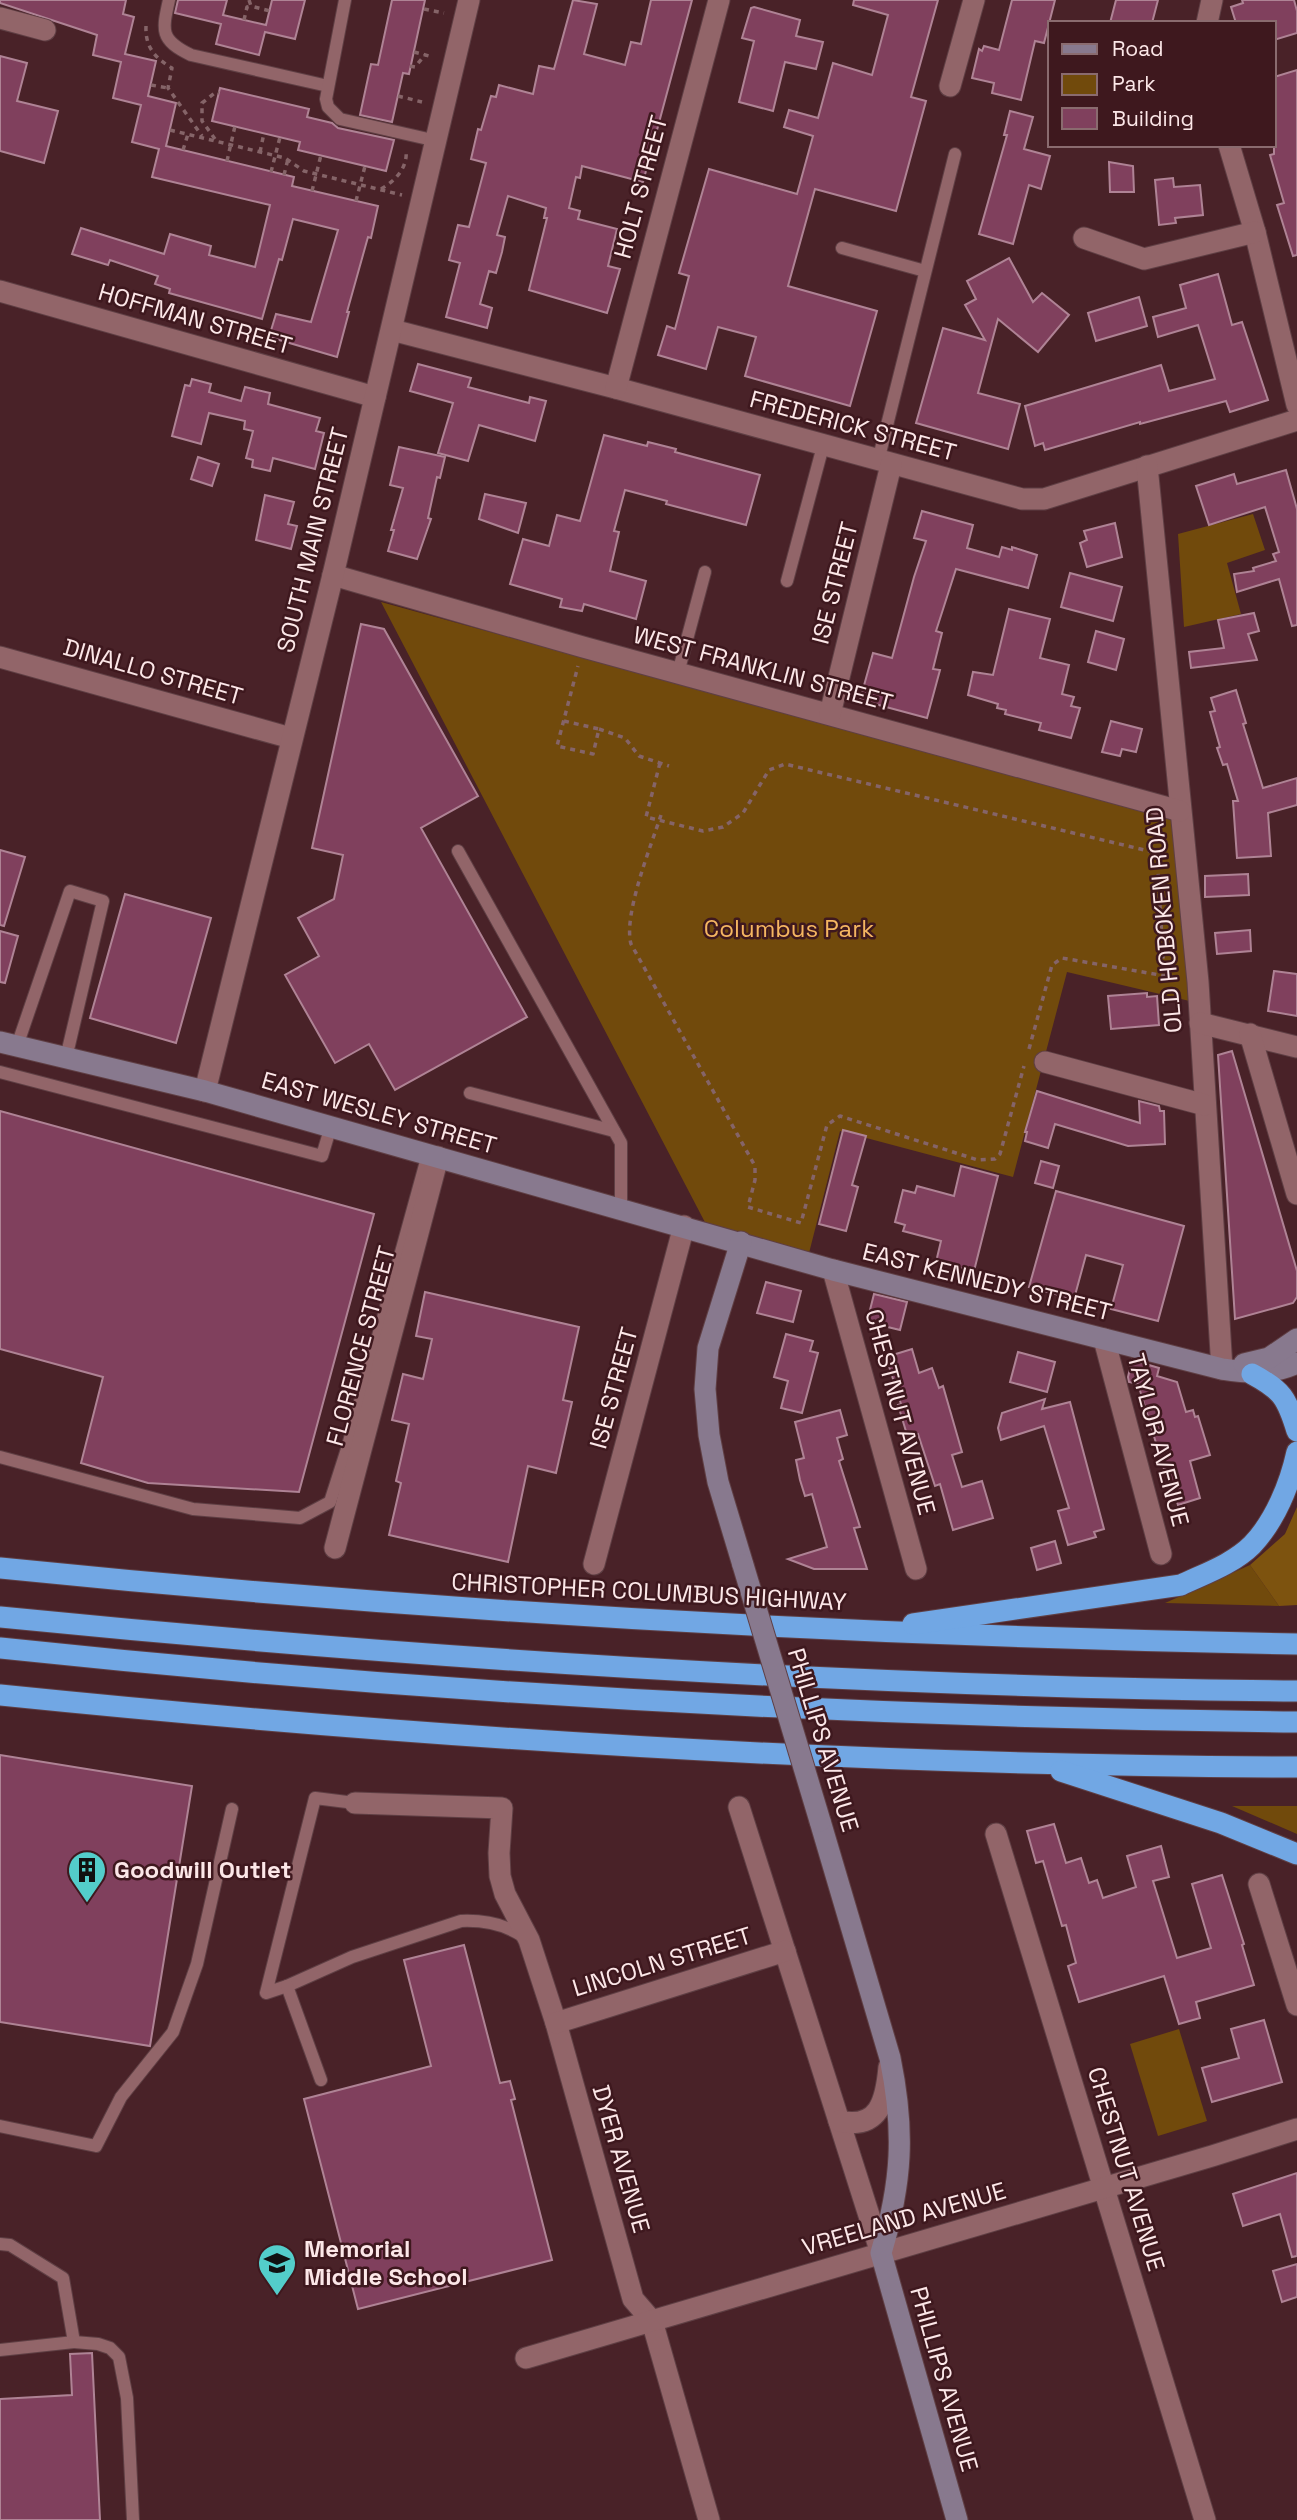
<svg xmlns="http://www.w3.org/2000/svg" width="1297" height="2520" viewBox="0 0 1297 2520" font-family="'Space Grotesk',sans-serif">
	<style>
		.green { fill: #714a0c }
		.forest { fill: #7d530f }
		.building { fill: #80405d; stroke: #af8395; stroke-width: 2 }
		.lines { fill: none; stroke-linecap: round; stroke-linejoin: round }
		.lane-casing { stroke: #5f3f44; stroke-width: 14 }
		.street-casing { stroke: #5f3f44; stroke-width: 23 }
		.secondary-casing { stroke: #5f3f44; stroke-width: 23 }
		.highway-casing { stroke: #5f3f44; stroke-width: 23 }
		.path { stroke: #856468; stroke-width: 3.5; stroke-dasharray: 5 5; stroke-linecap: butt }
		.lane { stroke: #926569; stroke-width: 12 }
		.street { stroke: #926569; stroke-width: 21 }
		.secondary { stroke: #88798e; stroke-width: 21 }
		.highway { stroke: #71a7e4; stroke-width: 21 }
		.secondary-bridge-casing { stroke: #5f3f44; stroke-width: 23; stroke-linecap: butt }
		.secondary-bridge { stroke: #88798e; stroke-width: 21 }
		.labels { text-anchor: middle; stroke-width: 5; stroke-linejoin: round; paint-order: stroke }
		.street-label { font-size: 24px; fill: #fce7e8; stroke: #3e181e }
		.park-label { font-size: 24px; fill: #f5b661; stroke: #3e181e }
		.poi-label { font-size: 24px; font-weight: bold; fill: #fce7e8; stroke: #3e181e; text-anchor: start }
	</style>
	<rect width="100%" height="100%" fill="#492228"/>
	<g class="green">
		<path d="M1253,514L1265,550L1227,563L1241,614L1184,627L1178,534Z"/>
		<path d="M381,602L1183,823L1198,1003L1067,972L1013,1177L840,1131L808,1257L709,1230Z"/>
		<path d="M1250,1565L1279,1606L1165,1603Z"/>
		<path d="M1232,1806H1297V1834Z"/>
		<path d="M1179,2029L1207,2121L1158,2136L1130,2044Z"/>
	</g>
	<path class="forest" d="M1297,1507V1605L1279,1606L1250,1565L1285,1534Z"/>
	<g class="building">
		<path d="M0,0H126L123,14L134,17L125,54L156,61L148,96L176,103L166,146L294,177L292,186L378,206L371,238L368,237L347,312H349L337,357L269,337L276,314L311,322L338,230L293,219L282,260L279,259L262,319L169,293L170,289L155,284L158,276L110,260L108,265L72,254L81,228L164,254L170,234L211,246L209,255L255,267L270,205L152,177L159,149L132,142L141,105L113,98L121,62L93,55L97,35L0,3Z"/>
		<path d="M178,0H227L223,15L266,25L272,0H305L295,39L265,32L259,55L216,44L221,24L175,13Z"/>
		<path d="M392,0H425L409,74L403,73L392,122L360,115L371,64L378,65Z"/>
		<path d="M573,0L597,4L584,54L625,65L631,42L641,44L651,0H692L643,182L582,166L580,178L576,177L569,208L580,211L578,219L617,229L608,266L620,269L607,313L529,290L547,218H544L546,208L508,196L497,235L505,237L502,252L496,273L489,271L480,304L492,308L487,328L446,317L460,263L449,260L458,225L469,227L486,163L471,159L478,129L481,130L491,96L496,97L499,85L533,94L539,66L554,69Z"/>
		<path d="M854,0H938L911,97L926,101L896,211L815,189L788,286L877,311L850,406L745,376L756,337L718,327L706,369L658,355L667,326L675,329L689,276L679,273L709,169L797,194L813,136L784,127L789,110L818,118L833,63L872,75L888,15L853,5Z"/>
		<path d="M1012,0H1055L1044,43L1035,41L1021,100L992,93L994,83L972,78L979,49L982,51L984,46L999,50Z"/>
		<path d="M1116,0H1158L1152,23H1110Z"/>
		<path d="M1242,0H1294L1297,11V33L1274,40V23H1236L1231,7L1243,3Z"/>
		<path d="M754,7L800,20L796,36L823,42L816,69L785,62L773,111L739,102L754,41L742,38L751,8Z"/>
		<path d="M0,56L27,63L17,101L58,111L44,163L0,151Z"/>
		<path d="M1297,70V255L1293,256L1277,205L1284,203L1270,155L1274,154V77Z"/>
		<path d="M220,88L309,109L307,117L332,123L338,128L394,140L386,171L298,150L300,142L212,121Z"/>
		<path d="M1010,111L1033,117L1024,149L1050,156L1041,189L1029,185L1013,244L979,234L1007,135H1004Z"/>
		<path d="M1109,162L1133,166L1134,192H1110Z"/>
		<path d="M1173,178L1174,187L1200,185L1203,215L1175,218L1176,223L1159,225L1155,180Z"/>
		<path d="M1009,258L1033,302L1042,293L1069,315L1038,352L998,319L978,393L1020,404L1008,449L916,423L943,328L985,340L965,305L976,299L967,281Z"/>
		<path d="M1218,274L1232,325L1242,322L1268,400L1230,412L1226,401L1140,424V422L1045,450L1043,443L1035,446L1025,406L1161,365L1169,391L1215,379L1198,325L1158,337L1153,317L1186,308L1180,285Z"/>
		<path d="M1139,297L1147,326L1096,341L1088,313Z"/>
		<path d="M418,364L471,378L468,387L529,403L530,397L546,401L535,441L479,425L468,461L438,453L453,403L410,391Z"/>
		<path d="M192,379L211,384L209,392L241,401L245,387L270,393L268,404L320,418L316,431L324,433L315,469L273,458L270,471L252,467L253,460L246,458L253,431L244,429L245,421L209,413L201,444L172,436L185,385L190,386Z"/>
		<path d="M604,435L647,446L648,442L676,449L675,452L760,475L746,525L666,504L667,501L625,490L614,531L619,532L610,571L646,581L636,619L584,604L582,611L560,607L562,599L510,584L523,539L549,546L557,515L580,521Z"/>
		<path d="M399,447L445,457L440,478L437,477L428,518L431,519L417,559L388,551L394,530H391L403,488L390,485Z"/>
		<path d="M198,457L219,464L212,486L191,479Z"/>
		<path d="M1286,470L1297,509V625L1292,626L1279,579L1237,592L1234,574L1254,571L1253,568L1276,561L1273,554L1279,552L1265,507L1209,525L1196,486L1234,474L1237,484Z"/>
		<path d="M485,494L526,503L518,533L479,519Z"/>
		<path d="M265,495L294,502L288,524L297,526L291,549L256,540Z"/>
		<path d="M922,511L973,525L967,548L999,557L1002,547L1012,550V547L1037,555L1028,588L956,569L936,631L942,633L933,669L940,670L927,718L860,700L873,653L892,658L914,577L926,541L914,538Z"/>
		<path d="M1115,523L1122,557L1087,567L1080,543L1087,540L1084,531Z"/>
		<path d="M1070,573L1122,587L1113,621L1061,607Z"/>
		<path d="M1009,609L1050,619L1040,658L1069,665L1062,694L1074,697L1071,706L1080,708L1071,738L1039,730L1041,723L1005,714L1006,710L997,708L998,704L968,695L973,672L993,675Z"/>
		<path d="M1254,613L1259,631L1248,634L1257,660L1191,668L1189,652L1224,648L1218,620Z"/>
		<path d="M361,624L384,629L478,796L421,828L527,1017L395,1090L369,1044L335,1063L285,975L319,956L298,918L334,899L343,855L312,848Z"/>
		<path d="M1096,631L1124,639L1116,670L1088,662Z"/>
		<path d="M1236,690L1246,723L1243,724L1263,788L1297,778V805L1268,813L1271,856L1237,858L1233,801H1238L1227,764L1223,765L1217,748L1220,747L1210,712L1215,711L1211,698Z"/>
		<path d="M1111,721L1142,729L1136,752L1122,749L1120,756L1102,752Z"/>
		<path d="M0,850L25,857L4,926L0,925Z"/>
		<path d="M1248,874L1249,895L1205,897V876Z"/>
		<path d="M125,894L211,918L176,1043L90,1018Z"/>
		<path d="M1250,930L1251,951L1217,954L1215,933Z"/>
		<path d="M0,931L18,936L5,983L0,982Z"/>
		<path d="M1274,971L1297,974V1016L1268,1011Z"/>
		<path d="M1147,993V997L1157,996L1159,1025L1111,1029L1108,996Z"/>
		<path d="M1232,1051L1297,1271V1297L1293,1303L1235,1319L1218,1055Z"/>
		<path d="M1037,1091L1140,1123L1139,1101L1159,1106L1160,1111H1164L1165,1144L1128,1146L1055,1124L1048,1148L1025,1141L1027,1132H1025Z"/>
		<path d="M0,1111L374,1214L299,1492L148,1483L81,1463L103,1377L0,1349Z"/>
		<path d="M843,1130L866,1136L852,1185L858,1187L846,1231L819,1224Z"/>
		<path d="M1041,1161L1059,1166L1053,1188L1035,1183Z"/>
		<path d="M961,1166L998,1176L974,1271L936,1262L941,1241L903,1231L905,1225L895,1222L903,1190L915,1193L917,1186L954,1196Z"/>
		<path d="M1056,1191L1184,1226L1158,1321L1111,1309L1123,1265L1086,1255L1074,1299L1029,1287Z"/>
		<path d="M766,1282L801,1291L793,1322L757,1313Z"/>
		<path d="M425,1292L579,1327L563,1400L572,1402L556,1473L528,1466L508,1562L389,1535L401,1483L396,1481L409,1424L392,1420L403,1374L423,1379L432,1339L416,1336Z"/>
		<path d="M874,1294L907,1302L900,1330L867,1322Z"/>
		<path d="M786,1334L813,1341L810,1351L818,1353L802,1413L781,1408L788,1381L774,1377Z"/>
		<path d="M912,1349L919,1373L932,1368L939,1388L943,1386L962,1452L952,1455L962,1487L982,1481L993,1518L953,1530L940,1484L935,1486L918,1434L908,1438L898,1405L901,1404L886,1357Z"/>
		<path d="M1018,1352L1055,1362L1047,1392L1010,1382Z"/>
		<path d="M1132,1360L1159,1368L1157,1376L1177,1382L1186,1412L1193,1410L1195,1417L1198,1416L1210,1455L1190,1461L1200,1498L1178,1505L1167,1468L1164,1469L1138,1384L1129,1382L1128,1377Z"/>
		<path d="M1045,1399L1042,1409L1070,1402L1104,1529L1094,1532L1096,1537L1068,1545L1058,1511L1069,1508L1044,1426L1001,1440L998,1428L1002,1413Z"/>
		<path d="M840,1410L847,1435L837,1438L843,1459L839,1461L860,1527L854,1528L867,1569H814L788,1559L827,1547L812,1494L805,1496L800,1480L796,1460L804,1458L795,1422Z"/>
		<path d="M1055,1541L1061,1563L1037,1570L1031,1548Z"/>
		<path d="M0,1755L192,1786L150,2046L0,2022Z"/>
		<path d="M1054,1824L1066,1863L1081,1858L1089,1883L1097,1880L1103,1898L1136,1887L1127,1856L1161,1846L1169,1877L1153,1881L1177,1958L1211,1948L1192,1884L1222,1875L1244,1944L1242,1945L1254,1985L1196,2002L1200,2018L1179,2024L1164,1976L1079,2002L1068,1966L1076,1963L1066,1925L1062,1926L1043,1861L1036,1863L1027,1831Z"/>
		<path d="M464,1945L500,2083L510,2081L515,2099L511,2100L552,2260L358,2309L304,2099L431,2066L404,1960Z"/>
		<path d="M1264,2020L1282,2082L1212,2102L1202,2068L1239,2058L1231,2029Z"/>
		<path d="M1297,2173V2256L1292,2257L1280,2214L1243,2226L1233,2194Z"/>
		<path d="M1297,2264V2297L1282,2302L1273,2271Z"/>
		<path d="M92,2353L100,2520H0V2399L72,2395L70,2354Z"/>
	</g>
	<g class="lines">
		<defs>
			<g id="lane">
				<path d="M169,0C162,31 160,40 191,55L328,86"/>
				<path d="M345,0L326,99L328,107L340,119L437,141"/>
				<path d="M842,248L925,271"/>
				<path d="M878,461L955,154"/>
				<path d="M787,581L823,446"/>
				<path d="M678,673L705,572"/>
				<path d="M458,851L621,1143V1208"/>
				<path d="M17,1046L70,891L103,901L66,1058"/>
				<path d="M0,1072L322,1156L331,1126"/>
				<path d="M470,1093L614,1131"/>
				<path d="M0,1457L193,1509L300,1518L330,1502L347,1449L428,1154"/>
				<path d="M355,1803L315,1798L266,1993L287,1986L352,1957L461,1921C484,1920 505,1924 524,1937"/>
				<path d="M287,1986L321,2080"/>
				<path d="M0,2126L96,2146L121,2097L173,2032L197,1964L232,1809"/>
				<path d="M0,2244L10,2245L63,2278L74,2342L0,2350"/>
				<path d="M74,2342L98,2344L110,2348L119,2357L127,2398L133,2520"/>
			</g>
			<g id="street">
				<path d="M0,18L45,30"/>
				<path d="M1207,23L1212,0"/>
				<path d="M950,86L974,0"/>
				<path d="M1229,145L1255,232L1297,405"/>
				<path d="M1084,238L1144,259L1255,232"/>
				<path d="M0,291L375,397"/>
				<path d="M392,330L616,388L1022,499H1044L1297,420"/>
				<path d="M616,388L719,0"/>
				<path d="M1147,466L1198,982L1222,1369"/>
				<path d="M333,575L583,647L1180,811"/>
				<path d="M0,657L291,738"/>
				<path d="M830,714L891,465"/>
				<path d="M1200,1023L1297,1047"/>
				<path d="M1250,1034L1297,1194"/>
				<path d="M1045,1062L1205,1105"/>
				<path d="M205,1091L333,575L469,0"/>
				<path d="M833,1270L916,1569"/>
				<path d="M1104,1339L1161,1554"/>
				<path d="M335,1548L438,1157"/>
				<path d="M594,1564L684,1226"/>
				<path d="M355,1803L502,1808L499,1853L500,1876L505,1894L529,1940L556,2023L633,2299L652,2321L709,2520"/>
				<path d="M739,1807L881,2253"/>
				<path d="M996,1834L1205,2520"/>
				<path d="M1259,1884L1297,2005"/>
				<path d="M556,2023L785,1951"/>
				<path d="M839,2121C879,2130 886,2101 889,2067"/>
				<path d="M526,2358L1212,2156L1297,2129"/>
			</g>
			<g id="secondary">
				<path d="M0,1042L205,1091L833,1270L1222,1369C1249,1373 1271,1375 1297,1363"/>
				<path d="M741,1242L708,1348L705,1389L709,1435L718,1482L743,1565"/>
				<path d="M1244,1364L1269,1358L1297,1339"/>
				<path d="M820,1821L890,2058C905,2131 902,2182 881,2253L957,2520"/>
			</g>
			<g id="highway">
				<path d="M1252,1374C1282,1390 1287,1398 1297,1431"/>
				<path d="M0,1568C431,1612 864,1636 1297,1644"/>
				<path d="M0,1617C431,1660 864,1687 1297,1691"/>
				<path d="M913,1624L1181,1585C1204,1574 1233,1564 1252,1545C1275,1521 1290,1484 1297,1452"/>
				<path d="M0,1648C431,1694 864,1717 1297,1722"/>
				<path d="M0,1695C431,1739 864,1766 1297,1767"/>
				<path d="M1061,1771L1221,1823L1297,1854"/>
			</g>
		</defs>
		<use href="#lane" class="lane-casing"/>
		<use href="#street" class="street-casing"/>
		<use href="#secondary" class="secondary-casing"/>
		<use href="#highway" class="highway-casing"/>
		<g class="path">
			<path d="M249,0L251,6L270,11"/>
			<path d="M424,9L444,13"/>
			<path d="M244,20L247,7L251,6"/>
			<path d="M146,26C145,47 155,58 172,68L168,88L202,136"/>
			<path d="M414,52L433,57"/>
			<path d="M410,66L415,67L425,55"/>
			<path d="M151,85L168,88"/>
			<path d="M398,96L422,102"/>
			<path d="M170,130L285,158L304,171L402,195"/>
			<path d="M215,139L202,121V103L216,92L219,93"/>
			<path d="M183,150L188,134"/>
			<path d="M260,152L264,133"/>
			<path d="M227,161L235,126"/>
			<path d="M271,172L280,137"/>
			<path d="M284,175L288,159"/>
			<path d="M381,189C395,181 408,168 406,150"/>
			<path d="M312,191L321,155"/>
			<path d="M356,201L365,166"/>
			<path d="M564,721L599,729L593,754L557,746L578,666"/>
			<path d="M599,729L625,738L639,756L669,766"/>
			<path d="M660,763L646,817L703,831L723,827L743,813L769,770L785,764L1157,853L1164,975"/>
			<path d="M661,815C651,846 623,915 631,944L755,1166V1180L748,1207L801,1223L827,1125L840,1116L978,1160L995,1159L1000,1154L1024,1066"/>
			<path d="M1029,1049L1052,965L1062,958L1177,978"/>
		</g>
		<use href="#lane" class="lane"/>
		<use href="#street" class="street"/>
		<use href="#secondary" class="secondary"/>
		<use href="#highway" class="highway"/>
		<defs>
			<path id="secondary-bridge" d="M743,1565L820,1821"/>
		</defs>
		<use href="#secondary-bridge" class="secondary-bridge-casing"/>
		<use href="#secondary-bridge" class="secondary-bridge"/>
	</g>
	<defs>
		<symbol id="building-pin" viewBox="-11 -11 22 30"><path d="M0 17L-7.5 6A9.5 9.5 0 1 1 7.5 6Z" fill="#53cdca" stroke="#3e181e"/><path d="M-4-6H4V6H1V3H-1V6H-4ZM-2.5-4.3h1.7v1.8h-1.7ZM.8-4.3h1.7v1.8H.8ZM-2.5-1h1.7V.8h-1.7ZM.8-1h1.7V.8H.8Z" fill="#111"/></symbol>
		<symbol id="school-pin" viewBox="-11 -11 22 30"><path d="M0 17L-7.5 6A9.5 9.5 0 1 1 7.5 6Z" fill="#53cdca" stroke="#3e181e"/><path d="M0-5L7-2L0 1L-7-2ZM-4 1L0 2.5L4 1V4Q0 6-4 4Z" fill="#111"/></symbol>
	</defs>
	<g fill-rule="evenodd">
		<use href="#building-pin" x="65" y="1848" width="44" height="60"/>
		<use href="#school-pin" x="255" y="2241" width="44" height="60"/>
	</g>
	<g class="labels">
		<g class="street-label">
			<text transform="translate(641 187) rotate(-75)" y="8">HOLT STREET</text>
			<text transform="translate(195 319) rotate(16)" y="8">HOFFMAN STREET</text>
			<text transform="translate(853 426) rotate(15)" y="8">FREDERICK STREET</text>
			<text transform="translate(313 540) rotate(-76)" y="8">SOUTH MAIN STREET</text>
			<text transform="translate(835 583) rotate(-76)" y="8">ISE STREET</text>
			<text transform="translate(763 669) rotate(15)" y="8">WEST FRANKLIN STREET</text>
			<text transform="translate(153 672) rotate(16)" y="8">DINALLO STREET</text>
			<text transform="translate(1164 920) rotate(-95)" y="8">OLD HOBOKEN ROAD</text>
			<text transform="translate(379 1113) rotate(16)" y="8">EAST WESLEY STREET</text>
			<text transform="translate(987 1282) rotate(14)" y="8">EAST KENNEDY STREET</text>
			<text transform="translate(361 1346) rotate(-75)" y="8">FLORENCE STREET</text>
			<text transform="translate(614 1388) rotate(-75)" y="8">ISE STREET</text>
			<text transform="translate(900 1412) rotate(75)" y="8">CHESTNUT AVENUE</text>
			<text transform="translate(1158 1440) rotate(75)" y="8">TAYLOR AVENUE</text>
			<text transform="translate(649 1592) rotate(3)" y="8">CHRISTOPHER COLUMBUS HIGHWAY</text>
			<text transform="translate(823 1740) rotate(73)" y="8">PHILLIPS AVENUE</text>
			<text transform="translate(662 1962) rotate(-17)" y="8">LINCOLN STREET</text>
			<text transform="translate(621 2159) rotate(74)" y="8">DYER AVENUE</text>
			<text transform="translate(1126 2169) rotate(73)" y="8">CHESTNUT AVENUE</text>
			<text transform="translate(904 2219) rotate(-16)" y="8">VREELAND AVENUE</text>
			<text transform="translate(944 2379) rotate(74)" y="8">PHILLIPS AVENUE</text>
		</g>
		<g class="park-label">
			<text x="789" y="937">Columbus Park</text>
		</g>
		<g class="poi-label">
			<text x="114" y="1878">Goodwill Outlet</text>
			<text x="304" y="2257">Memorial<tspan x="304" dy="28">Middle School</tspan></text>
		</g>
	</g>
	<rect x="1048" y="21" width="228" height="126" fill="#3e181e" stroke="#8a6b6f" stroke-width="2"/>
	<rect x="1062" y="44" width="35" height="10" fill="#88798e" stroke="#8a6b6f" stroke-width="2"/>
	<text x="1112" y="56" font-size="21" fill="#fce7e8">Road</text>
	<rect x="1062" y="74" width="35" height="21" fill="#714a0c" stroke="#8a6b6f" stroke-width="2"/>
	<text x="1112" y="91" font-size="21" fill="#fce7e8">Park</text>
	<rect x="1062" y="108" width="35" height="21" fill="#80405d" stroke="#8a6b6f" stroke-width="2"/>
	<text x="1112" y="126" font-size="21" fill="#fce7e8">Building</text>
</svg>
